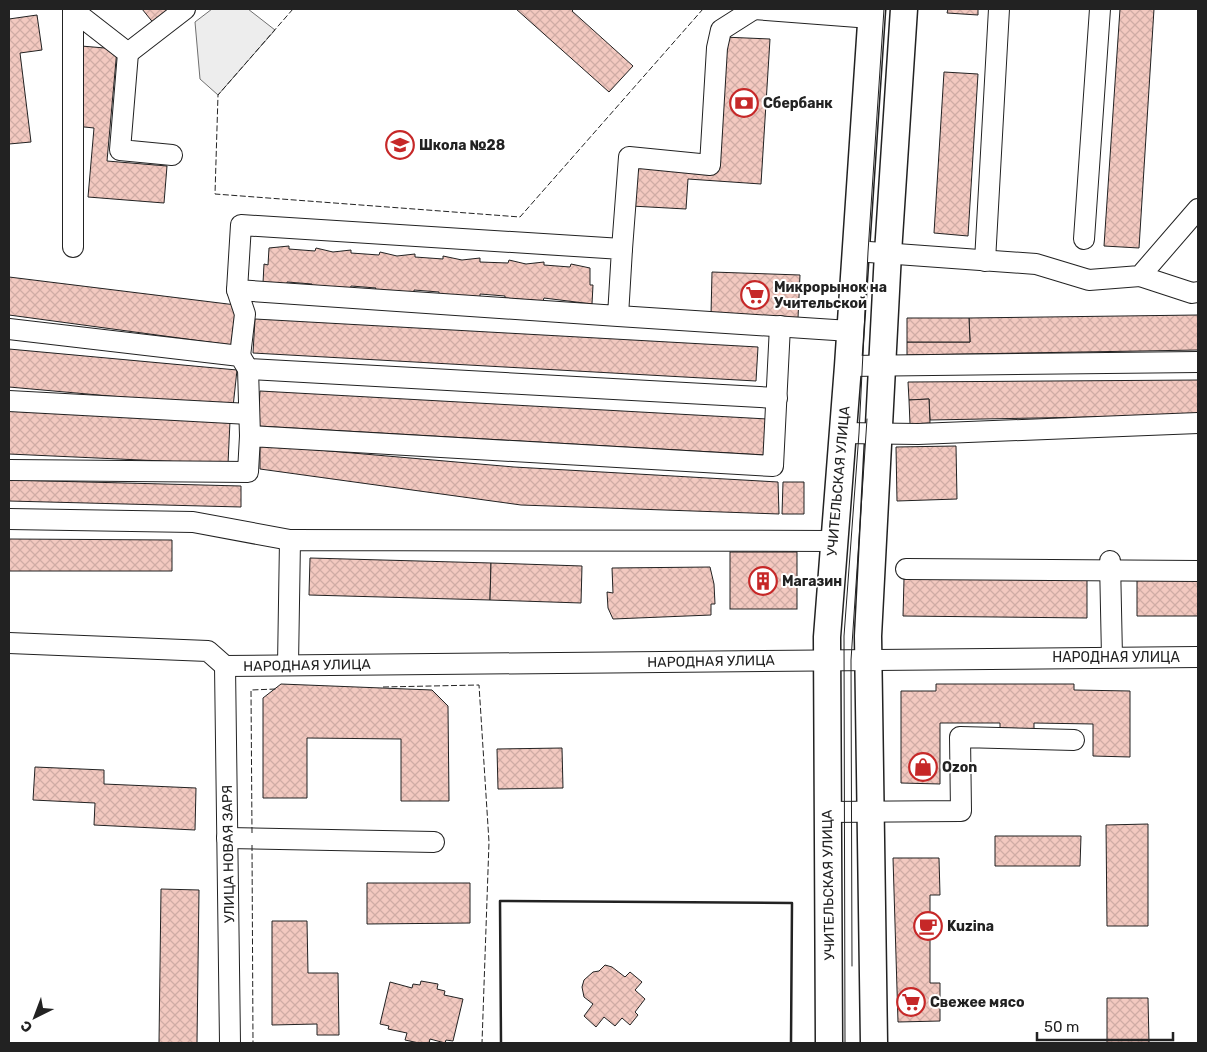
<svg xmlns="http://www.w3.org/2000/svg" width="1207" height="1052" viewBox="0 0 1207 1052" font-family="Rubik,sans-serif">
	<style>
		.parking { fill: #ededed; stroke: #6f6f6f }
		.building { fill: url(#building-cross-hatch); stroke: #222 }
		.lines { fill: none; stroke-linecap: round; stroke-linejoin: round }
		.minor-casing { stroke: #222; stroke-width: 22 }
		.major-casing { stroke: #222; stroke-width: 29 }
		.minor { stroke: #fff; stroke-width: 20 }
		.major { stroke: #fff; stroke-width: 26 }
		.tram { stroke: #222; stroke-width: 1 }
		.fence { stroke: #222; stroke-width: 1; stroke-dasharray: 6 2.5; stroke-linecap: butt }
		.wall { stroke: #222; stroke-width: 2.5 }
		.labels { text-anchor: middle; stroke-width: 4; stroke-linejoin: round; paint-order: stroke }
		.poi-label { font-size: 14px; font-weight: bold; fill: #222; stroke: #fff; text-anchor: start }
		.street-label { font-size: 14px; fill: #222; stroke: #fff }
	</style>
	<defs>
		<pattern id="building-cross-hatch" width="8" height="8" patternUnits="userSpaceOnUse" patternTransform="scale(1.25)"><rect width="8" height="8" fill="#f3c9c0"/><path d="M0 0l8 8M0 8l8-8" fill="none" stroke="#d0aca5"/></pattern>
	</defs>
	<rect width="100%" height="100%" fill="#fff"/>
	<path class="parking" d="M212,9H248L275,30L218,95L200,79L195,22Z"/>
	<g class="building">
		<path d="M142,9H176L155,25Z"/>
		<path d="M516,9H574L572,11L633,66L609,92Z"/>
		<path d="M948,9H978V15L947,13Z"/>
		<path d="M1120,9H1154L1139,248L1104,246Z"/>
		<path d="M37,15L42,50L20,53L31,142L9,144V19Z"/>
		<path d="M723,37L770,39L761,184L688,179L686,209L631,206L634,155L716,160Z"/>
		<path d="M81,46L117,49L107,161L167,166L164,203L88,197L94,128L75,126Z"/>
		<path d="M944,72L978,74L968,236L934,233Z"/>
		<path d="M289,246V249L315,251L316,248L333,252L351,250V253L379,255L380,252L397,256L415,254V257L443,259V256L462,260L480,258V262L508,263L509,260L526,264L544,262V265L570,267L571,264L590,268V285H593L592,304L544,298L543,301L505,298V296L480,294V297L439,294V292L414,290V293L375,290L376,288L351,286L350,289L312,286V284L287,282V285L263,283L264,264L268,265L269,248Z"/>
		<path d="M712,272L800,275L798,318L711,315Z"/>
		<path d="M9,277L236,305L231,345L9,315Z"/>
		<path d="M1198,315V350L907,355V342H970L969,318Z"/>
		<path d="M907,318H969L970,342H907Z"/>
		<path d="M255,319L758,347L756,381L253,353Z"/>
		<path d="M9,349L237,370L233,407L9,387Z"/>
		<path d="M1198,380V415L930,420L929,399L909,400L908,382Z"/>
		<path d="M260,391L767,419L765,455L258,426Z"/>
		<path d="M929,399L930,423L910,424L909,400Z"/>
		<path d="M9,411L230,421L228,464L9,454Z"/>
		<path d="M260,445L514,467L778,482L779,514L521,505L260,469Z"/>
		<path d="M956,446L957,499L897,501L896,447Z"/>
		<path d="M9,480L241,486V507L9,501Z"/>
		<path d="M783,482H804V514H782Z"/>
		<path d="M9,539L172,540V571H9Z"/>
		<rect x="730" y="552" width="67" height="57"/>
		<path d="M310,558L491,563L490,600L309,595Z"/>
		<path d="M491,563L582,566L581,603L490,600Z"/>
		<path d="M710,567L714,584L715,604H711V615L613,619L608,608L607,592L613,593L612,568Z"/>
		<path d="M904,579L1087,580V618L903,616Z"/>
		<path d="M1137,579L1198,580V616H1137Z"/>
		<path d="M281,684L432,690L448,706L449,801H401V739L307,738V798H263V698Z"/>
		<path d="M936,684H1074V690L1130,691V757L1093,756V724L1034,723V729L1000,728V723H940V784L901,783V691H936Z"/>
		<path d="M562,748L563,788L498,789L497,749Z"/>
		<path d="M35,767L104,770V784L196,788L195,830L94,825L95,803L33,800Z"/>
		<path d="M1148,824V926H1107L1106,825Z"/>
		<path d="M995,836H1081L1080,866H995Z"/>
		<path d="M893,858H939L940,895H930V983H940V1021L898,1022Z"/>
		<path d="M367,883H470V923L367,924Z"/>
		<path d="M161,889L199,890L197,1043H159Z"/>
		<path d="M272,921H307L308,973H338L339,1035H317V1024L272,1025Z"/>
		<path d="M605,965L612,967L625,977L630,972L642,982L635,990L645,999L635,1012L638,1015L630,1025L622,1018L615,1026L604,1017L596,1027L584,1016L593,1004L584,997L582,987L584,980L593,972L599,971Z"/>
		<path d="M421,981L438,984L437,989L445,991L444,995L463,999L453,1041L446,1040L445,1043L430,1039L429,1043H419L405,1040L407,1033L388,1029L389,1026L380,1024L390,982L412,988L413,984L420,985Z"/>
		<path d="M1107,998H1148L1149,1043H1107Z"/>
	</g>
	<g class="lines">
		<defs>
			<g id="minor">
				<path d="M73,9V247"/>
				<path d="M754,9L871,18"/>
				<path d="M74,11L128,53L120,150L172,155"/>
				<path d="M128,53L185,9"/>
				<path d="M1084,239L1100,9"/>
				<path d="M622,249L629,157L710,165L717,48L721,30L754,9"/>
				<path d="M855,251L1036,264L1089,280L1140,276L1198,209"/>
				<path d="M985,261L999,9"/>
				<path d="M1140,276L1192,293L1198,292"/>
				<path d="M237,290L245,314L240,356"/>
				<path d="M618,316L237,290L241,225L622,249L618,316L850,331"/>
				<path d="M9,329L240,356L248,369L250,436"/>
				<path d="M848,366L1198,362"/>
				<path d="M248,369L777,398"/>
				<path d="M9,401L249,414"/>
				<path d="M842,433L918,434L1198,423"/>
				<path d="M9,470L248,472L250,436L773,466L780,326"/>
				<path d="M9,519L193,522L290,540"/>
				<path d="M1110,561L1112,657"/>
				<path d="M906,569L1198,571"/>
				<path d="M9,643L208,651L225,666"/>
				<path d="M288,665L290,540L833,541"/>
				<path d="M225,666L1198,657"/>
				<path d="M225,666L230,1043"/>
				<path d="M827,812L961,811L960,737L1074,740"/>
				<path d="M227,838L434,842"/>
			</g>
			<g id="major">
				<path d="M829,1043L827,637L848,366L872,9"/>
				<path d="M874,1043L868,636L888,253L904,9"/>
			</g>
		</defs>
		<use href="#minor" class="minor-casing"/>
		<use href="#major" class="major-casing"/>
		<use href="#minor" class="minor"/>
		<use href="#major" class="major"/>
		<g class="tram">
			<path d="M852,966L851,660L867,419"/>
			<path d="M845,1043L844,636L859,433L868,252L884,9"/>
		</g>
		<g class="fence">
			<path d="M293,9L218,95L215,194L520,217L703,9"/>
			<path d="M383,687L479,685L489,842L482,1043"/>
			<path d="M252,833L251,690L276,689"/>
			<path d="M252,845L253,1043"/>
		</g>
		<path class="wall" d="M501,1043L500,901L792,903L791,1043"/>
	</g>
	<defs>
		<symbol id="bank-ring" viewBox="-11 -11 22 22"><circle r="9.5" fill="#fff" stroke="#c62828" stroke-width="1.5"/><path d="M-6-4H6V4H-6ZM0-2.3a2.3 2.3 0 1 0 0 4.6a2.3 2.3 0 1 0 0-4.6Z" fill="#c62828"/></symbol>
		<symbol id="school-ring" viewBox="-11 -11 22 22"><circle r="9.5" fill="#fff" stroke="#c62828" stroke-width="1.5"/><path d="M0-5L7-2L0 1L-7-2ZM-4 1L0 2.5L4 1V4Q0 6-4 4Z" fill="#c62828"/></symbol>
		<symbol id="supermarket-ring" viewBox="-11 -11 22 22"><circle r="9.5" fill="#fff" stroke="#c62828" stroke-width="1.5"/><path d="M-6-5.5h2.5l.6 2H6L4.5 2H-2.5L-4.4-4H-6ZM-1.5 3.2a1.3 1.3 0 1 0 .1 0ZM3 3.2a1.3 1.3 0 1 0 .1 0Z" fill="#c62828"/></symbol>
		<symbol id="building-ring" viewBox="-11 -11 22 22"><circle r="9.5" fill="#fff" stroke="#c62828" stroke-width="1.5"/><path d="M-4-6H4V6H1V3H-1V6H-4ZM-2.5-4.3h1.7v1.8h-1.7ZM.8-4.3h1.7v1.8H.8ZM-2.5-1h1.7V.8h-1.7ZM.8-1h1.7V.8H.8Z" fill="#c62828"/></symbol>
		<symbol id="shop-ring" viewBox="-11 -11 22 22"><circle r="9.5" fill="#fff" stroke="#c62828" stroke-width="1.5"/><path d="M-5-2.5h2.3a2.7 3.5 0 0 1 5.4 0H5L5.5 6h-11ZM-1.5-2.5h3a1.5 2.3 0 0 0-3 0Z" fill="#c62828"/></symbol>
		<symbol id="cafe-ring" viewBox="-11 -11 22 22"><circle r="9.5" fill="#fff" stroke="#c62828" stroke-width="1.5"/><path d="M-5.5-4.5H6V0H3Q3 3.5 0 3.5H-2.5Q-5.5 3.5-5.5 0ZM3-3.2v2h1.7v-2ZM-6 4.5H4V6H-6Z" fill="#c62828"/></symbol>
	</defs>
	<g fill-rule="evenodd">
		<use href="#bank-ring" x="728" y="87" width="32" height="32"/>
		<use href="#school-ring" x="384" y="129" width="32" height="32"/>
		<use href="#supermarket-ring" x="739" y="279" width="32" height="32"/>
		<use href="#building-ring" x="747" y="565" width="32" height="32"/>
		<use href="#shop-ring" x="907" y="751" width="32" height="32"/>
		<use href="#cafe-ring" x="912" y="910" width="32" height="32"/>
		<use href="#supermarket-ring" x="895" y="986" width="32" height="32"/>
	</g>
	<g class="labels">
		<g class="poi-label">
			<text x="763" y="108">Сбербанк</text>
			<text x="419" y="150">Школа №28</text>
			<text x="774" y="292">Микрорынок на<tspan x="774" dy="16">Учительской</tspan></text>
			<text x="782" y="586">Магазин</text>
			<text x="942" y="772">Ozon</text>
			<text x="947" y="931">Kuzina</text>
			<text x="930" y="1007">Свежее мясо</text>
		</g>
		<g class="street-label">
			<text transform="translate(838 481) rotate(-85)" y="5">УЧИТЕЛЬСКАЯ УЛИЦА</text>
			<text x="1116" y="662">НАРОДНАЯ УЛИЦА</text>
			<text transform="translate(711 661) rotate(-1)" y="5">НАРОДНАЯ УЛИЦА</text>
			<text transform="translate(307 665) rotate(-1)" y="5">НАРОДНАЯ УЛИЦА</text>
			<text transform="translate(228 854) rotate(-91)" y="5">УЛИЦА НОВАЯ ЗАРЯ</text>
			<text transform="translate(828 885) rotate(-91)" y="5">УЧИТЕЛЬСКАЯ УЛИЦА</text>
		</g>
	</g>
	<rect width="1207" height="1052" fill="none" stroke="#222222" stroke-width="20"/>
	<g transform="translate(35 1017) rotate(222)" stroke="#ffffff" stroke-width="4" paint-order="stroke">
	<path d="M0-4L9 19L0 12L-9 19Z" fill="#222222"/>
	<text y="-8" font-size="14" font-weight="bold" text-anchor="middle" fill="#222222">С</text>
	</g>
	<path d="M1037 1032v8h136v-8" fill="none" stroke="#222222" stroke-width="2.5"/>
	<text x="1044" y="1032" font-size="15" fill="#222222" stroke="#ffffff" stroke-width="4" paint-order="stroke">50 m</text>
</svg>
